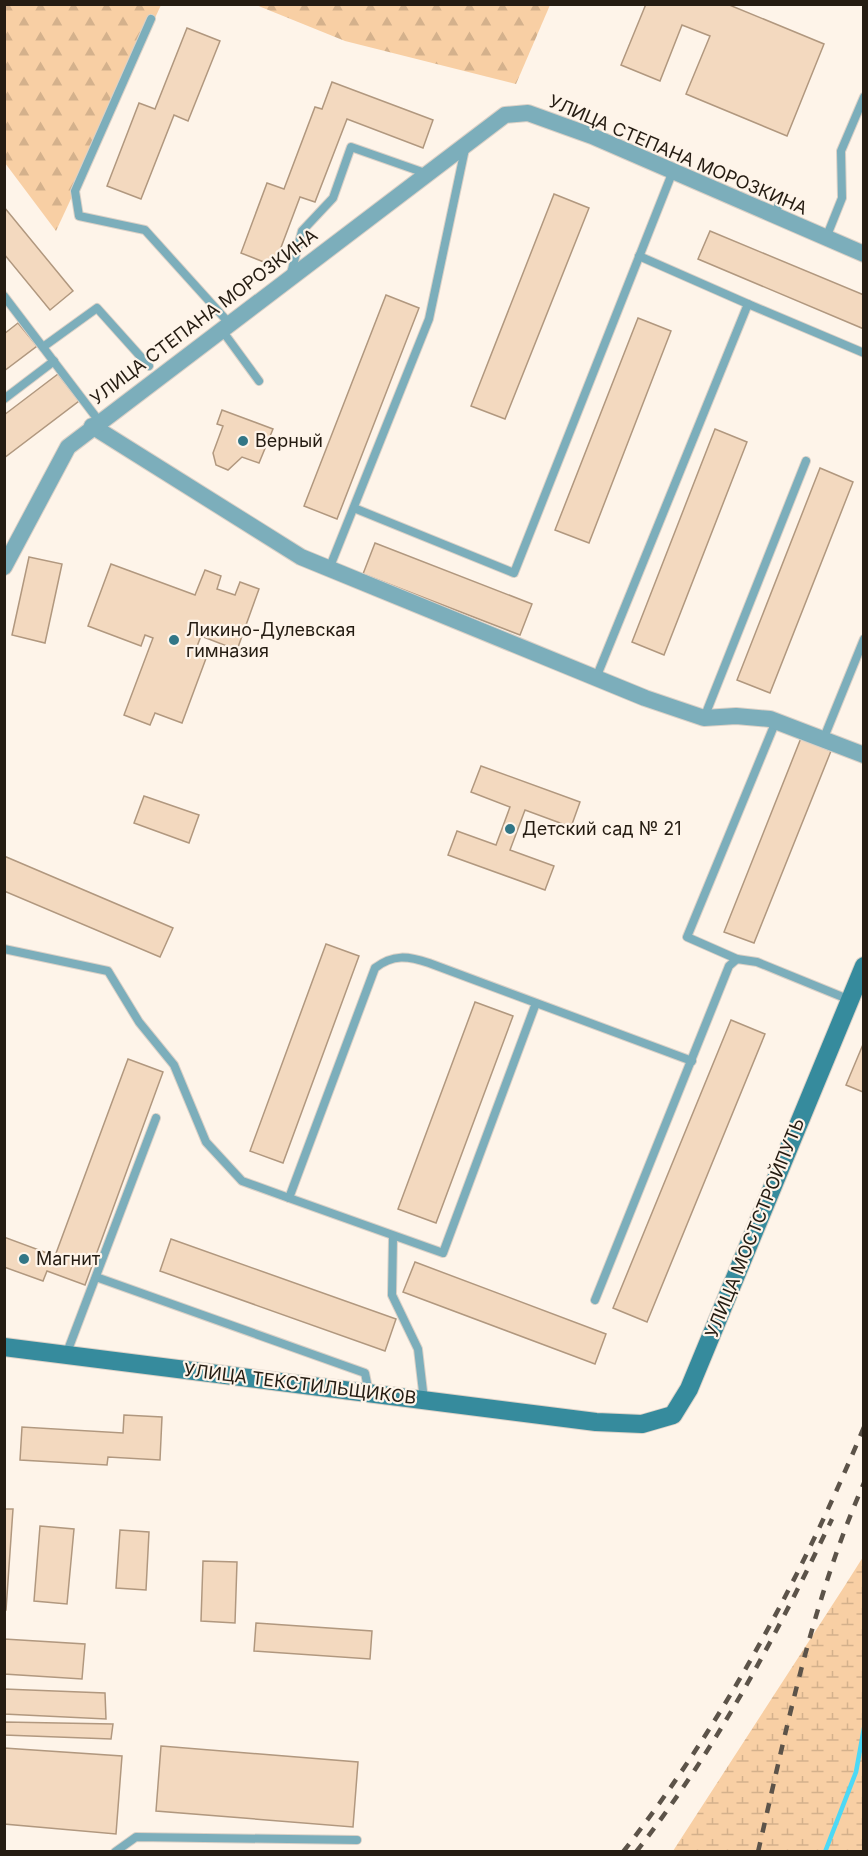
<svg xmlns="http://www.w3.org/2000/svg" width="868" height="1856" viewBox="0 0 868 1856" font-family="Inter,sans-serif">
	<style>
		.forest { fill: url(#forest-firs) }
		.wetland { fill: url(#wetland-marsh) }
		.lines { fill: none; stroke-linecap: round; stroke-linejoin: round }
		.stream { stroke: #4cd9f6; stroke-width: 4.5 }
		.building { fill: #f3d9bf; stroke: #b1987f; stroke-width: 1.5 }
		.lane-casing { stroke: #dbd1c7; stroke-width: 10 }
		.street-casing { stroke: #dbd1c7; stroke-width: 18 }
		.secondary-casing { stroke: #dbd1c7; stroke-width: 20 }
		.lane { stroke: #7caebb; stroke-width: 8 }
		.street { stroke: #7caebb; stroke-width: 16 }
		.secondary { stroke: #368b9d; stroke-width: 18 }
		.rail { stroke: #5c5349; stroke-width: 4.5; stroke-dasharray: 10 10; stroke-linecap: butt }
		.poi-dot { fill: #327686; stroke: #fef4e9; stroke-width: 2 }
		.labels { text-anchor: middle; stroke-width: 4.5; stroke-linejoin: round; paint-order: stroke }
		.street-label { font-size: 18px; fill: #251c12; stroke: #fef4e9 }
		.poi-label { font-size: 18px; fill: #251c12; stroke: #fef4e9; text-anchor: start }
	</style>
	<defs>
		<pattern id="forest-firs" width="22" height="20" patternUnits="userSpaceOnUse" patternTransform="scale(1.5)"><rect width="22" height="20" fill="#f8cfa4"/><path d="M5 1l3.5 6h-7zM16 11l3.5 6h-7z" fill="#d4b18c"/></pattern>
		<pattern id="wetland-marsh" width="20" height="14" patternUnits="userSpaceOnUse" patternTransform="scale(1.5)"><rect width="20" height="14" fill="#f8cfa4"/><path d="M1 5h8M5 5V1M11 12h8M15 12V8" fill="none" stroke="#d4b18c"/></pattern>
	</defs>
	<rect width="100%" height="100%" fill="#fef4e9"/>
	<g class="forest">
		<path d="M5,5H161L56,231L5,163Z"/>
		<path d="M256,5H550L516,84L345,41Z"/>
	</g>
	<path class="wetland" d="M863,1557V1851H673L844,1587Z"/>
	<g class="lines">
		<path class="stream" d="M825,1852L856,1772L864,1728"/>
	</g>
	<g class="building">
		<path d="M646,4H727L824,44L787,136L686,94L710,36L682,25L660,81L621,65Z"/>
		<path d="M187,28L220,41L188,121L174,115L141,199L107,186L139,103L155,109Z"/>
		<path d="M332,82L433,120L423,148L347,119L315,202L300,197L274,266L241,253L267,183L284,189L315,107L322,109Z"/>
		<path d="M554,194L589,208L505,419L471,406Z"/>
		<path d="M4,207L73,291L50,310L4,254Z"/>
		<path d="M710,231L864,295V329L698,259Z"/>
		<path d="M386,295L419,308L337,519L304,506Z"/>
		<path d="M638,318L671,331L589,543L555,530Z"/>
		<path d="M18,323L37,346L4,371V334Z"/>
		<path d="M58,374L79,401L4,458V415Z"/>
		<path d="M222,410L273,429L259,463L242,457L228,470L216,465L213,453L223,426L217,424Z"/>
		<path d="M715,429L747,442L664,655L632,642Z"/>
		<path d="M820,468L853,482L770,693L737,680Z"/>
		<path d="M375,543L532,604L520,635L363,574Z"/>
		<path d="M29,557L62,564L45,643L12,635Z"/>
		<path d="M111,564L195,595L205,570L221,576L217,589L235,595L240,582L259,589L237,650L201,636L196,649L208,653L182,723L155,713L150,725L124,715L153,638L145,635L141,646L88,626Z"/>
		<path d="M801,738L831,751L754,943L724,932Z"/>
		<path d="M481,766L580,802L571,827L525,810L510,850L554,866L545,890L448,855L457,831L496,845L510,807L471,792Z"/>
		<path d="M144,796L199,815L189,843L134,823Z"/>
		<path d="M4,856L173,928L160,957L4,891Z"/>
		<path d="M326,944L359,956L283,1163L250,1151Z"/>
		<path d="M475,1002L513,1016L436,1223L398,1209Z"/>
		<path d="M731,1020L765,1034L647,1322L613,1308Z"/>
		<path d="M864,1042V1092H863L846,1085Z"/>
		<path d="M128,1059L163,1072L85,1285L47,1271L43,1281L4,1267V1237L55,1256Z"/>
		<path d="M171,1239L396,1319L385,1351L160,1271Z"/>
		<path d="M415,1262L606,1334L595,1364L403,1292Z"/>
		<path d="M124,1415L162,1417L160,1460L108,1457L107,1465L20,1460L22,1427L123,1433Z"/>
		<path d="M4,1509H13L6,1610H4Z"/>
		<path d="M40,1526L74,1529L67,1604L34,1601Z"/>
		<path d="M120,1530L149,1532L146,1590L116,1588Z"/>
		<path d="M203,1561L237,1562L235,1623L201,1621Z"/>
		<path d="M256,1623L372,1631L370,1659L254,1651Z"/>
		<path d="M4,1639L85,1644L82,1679L4,1674Z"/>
		<path d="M4,1689L105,1693L106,1719L4,1714Z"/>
		<path d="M4,1722L113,1724L111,1739L4,1735Z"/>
		<path d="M161,1746L358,1762L353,1827L156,1811Z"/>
		<path d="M4,1748L122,1756L116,1834L4,1824Z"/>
	</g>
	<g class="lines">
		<defs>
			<g id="lane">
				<path d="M151,19L75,191L79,216L145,230L229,323"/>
				<path d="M774,215L780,202"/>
				<path d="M826,238L842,198L841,151L864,97"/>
				<path d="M290,277L302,231L333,198L351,147L425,173"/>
				<path d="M4,296L99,421"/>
				<path d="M748,304L864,353"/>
				<path d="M221,329L259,381"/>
				<path d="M43,347L97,308L149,366"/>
				<path d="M4,399L54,361"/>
				<path d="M354,508L514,573L673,171"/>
				<path d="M329,569L429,319L465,149"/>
				<path d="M596,678L748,304L639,256"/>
				<path d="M704,718L806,461"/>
				<path d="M823,740L864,639"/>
				<path d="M4,949L108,971L139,1022L174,1065L206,1142L242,1181L289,1198"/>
				<path d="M737,959L687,937L776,721"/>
				<path d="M536,1003L443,1253L289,1198L375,968C393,954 408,956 429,963L692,1061"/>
				<path d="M393,1236L392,1295L418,1349L424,1400"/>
				<path d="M96,1277L365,1373L369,1393"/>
				<path d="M595,1300L729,966L737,959L757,962L850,1000"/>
				<path d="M66,1355L156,1118"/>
				<path d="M115,1852L136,1837L357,1840"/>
			</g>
			<g id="street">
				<path d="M92,426L301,557L645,698L704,718L736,716L770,719L864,755"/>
				<path d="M4,567L68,447L505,115L528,113L592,136L864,254"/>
			</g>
			<path id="secondary" d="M4,1347L596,1422L642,1424L673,1415L689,1389L864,966"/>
		</defs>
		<use href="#lane" class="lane-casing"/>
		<use href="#street" class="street-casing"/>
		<use href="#secondary" class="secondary-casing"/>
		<use href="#lane" class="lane"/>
		<use href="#street" class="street"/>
		<use href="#secondary" class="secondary"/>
		<g class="rail">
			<path d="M623,1852C723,1724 802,1576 864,1427"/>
			<path d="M636,1852C716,1750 776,1636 832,1519"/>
			<path d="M758,1852C787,1727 812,1601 864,1483"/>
		</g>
	</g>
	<g class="poi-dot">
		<circle cx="243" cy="441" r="6"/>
		<circle cx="174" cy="640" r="6"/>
		<circle cx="510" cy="829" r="6"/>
		<circle cx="24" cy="1259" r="6"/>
	</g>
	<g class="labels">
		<g class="street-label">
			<text transform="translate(678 155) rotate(23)" y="6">УЛИЦА СТЕПАНА МОРОЗКИНА</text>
			<text transform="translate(204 317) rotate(-37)" y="6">УЛИЦА СТЕПАНА МОРОЗКИНА</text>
			<text transform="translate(755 1228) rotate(-68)" y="6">УЛИЦА МОСТСТРОЙПУТЬ</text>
			<text transform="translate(300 1384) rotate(7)" y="6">УЛИЦА ТЕКСТИЛЬЩИКОВ</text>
		</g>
		<g class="poi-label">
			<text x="255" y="447">Верный</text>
			<text x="186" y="636">Ликино-Дулевская<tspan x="186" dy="21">гимназия</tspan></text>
			<text x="522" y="835">Детский сад № 21</text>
			<text x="36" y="1265">Магнит</text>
		</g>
	</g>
	<rect width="868" height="1856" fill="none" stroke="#251c12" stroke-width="12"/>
</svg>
